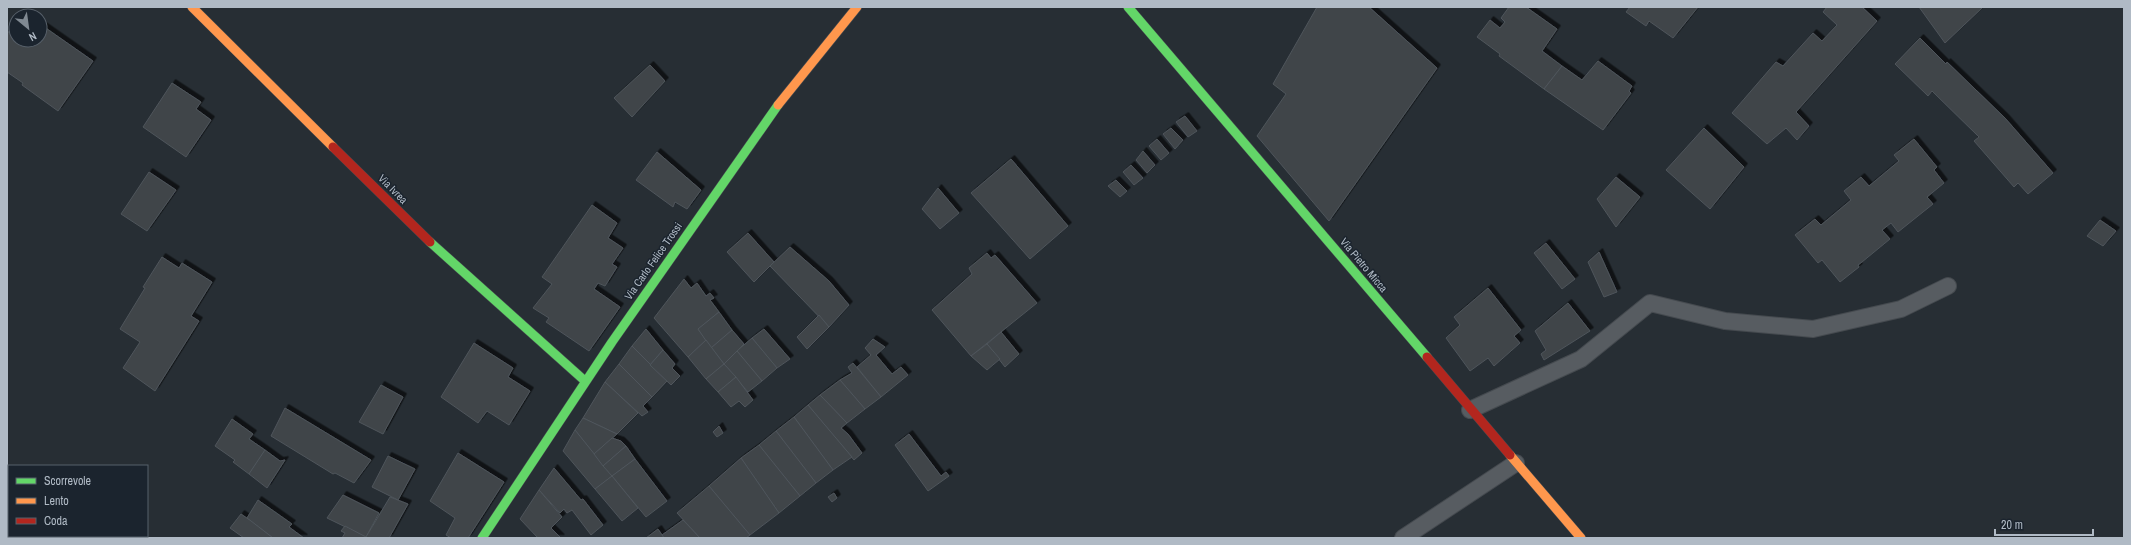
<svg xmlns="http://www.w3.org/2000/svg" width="2131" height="545" viewBox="0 0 2131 545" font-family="'Archivo Narrow',sans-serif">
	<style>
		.building { fill: #3f454a; stroke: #4f555b; filter: url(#shadow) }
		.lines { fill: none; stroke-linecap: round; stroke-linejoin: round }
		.lane-casing { stroke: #454a4f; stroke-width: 18 }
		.fast-casing { stroke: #454a4f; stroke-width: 10 }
		.slow-casing { stroke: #454a4f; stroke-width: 10 }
		.jam-casing { stroke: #454a4f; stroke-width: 10 }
		.lane { stroke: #575c61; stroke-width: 16 }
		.fast { stroke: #63d668; stroke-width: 9 }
		.slow { stroke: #ff974d; stroke-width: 9 }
		.jam { stroke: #b3261e; stroke-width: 9 }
		.labels { text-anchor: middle; stroke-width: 3; stroke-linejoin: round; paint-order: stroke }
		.street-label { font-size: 11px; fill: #b0bac5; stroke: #1b242e }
	</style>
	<defs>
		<filter id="shadow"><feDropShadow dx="3.5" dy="-3.5" stdDeviation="0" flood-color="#0009"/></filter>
	</defs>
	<rect width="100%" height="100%" fill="#272e34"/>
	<g class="building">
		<path d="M1317,7H1369L1437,68L1329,221L1257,136L1286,94L1273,84Z"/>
		<path d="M1509,7H1526L1557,29L1542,51L1562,66L1544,89L1499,56L1500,54L1477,37L1490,20L1500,28L1505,22L1501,18Z"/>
		<path d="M1630,7H1698L1673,38L1649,21L1646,26L1626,12Z"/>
		<path d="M1827,7H1862L1877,21L1796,112L1809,126L1797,140L1786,128L1767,144L1732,113L1776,62L1783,66L1813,33L1822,41L1837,25L1823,12Z"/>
		<path d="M1919,7H1983L1945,43Z"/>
		<path d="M16,22V40H40V24L93,61L58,111L22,85L23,83L7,72V34Z"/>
		<path d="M1920,38L1946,64L1947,62L2005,118L2053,173L2028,194L2018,183L2014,187L1974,141L1979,137L1932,91L1928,96L1895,64Z"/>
		<path d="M1598,61L1632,86L1629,91L1631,93L1603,130L1544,89L1562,66L1582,80Z"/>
		<path d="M650,65L665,81L632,117L614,98Z"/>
		<path d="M172,83L201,102L196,109L211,120L186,157L143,127Z"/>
		<path d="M1185,116L1197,131L1188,137L1176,122Z"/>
		<path d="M1171,128L1183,140L1175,149L1163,134Z"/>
		<path d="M1704,128L1744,167L1710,209L1666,170Z"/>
		<path d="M1157,139L1169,153L1161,160L1149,146Z"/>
		<path d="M1914,139L1937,167L1934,170L1944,183L1927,197L1933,204L1898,232L1891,223L1882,230L1890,239L1862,262L1858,265L1859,267L1840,282L1822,260L1818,263L1795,235L1815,219L1821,225L1851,200L1844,191L1861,177L1869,186L1899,161L1894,155Z"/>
		<path d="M1143,151L1155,165L1147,173L1136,160Z"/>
		<path d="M657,152L701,190L687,209L675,202L673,207L636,180Z"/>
		<path d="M1011,159L1068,226L1030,259L971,193Z"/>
		<path d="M1131,165L1143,178L1134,185L1123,172Z"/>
		<path d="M149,172L176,190L147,231L121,214Z"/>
		<path d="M1616,177L1640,197L1616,227L1597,199Z"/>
		<path d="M1116,180L1127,191L1120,197L1108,186Z"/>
		<path d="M938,188L959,213L940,229L922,209Z"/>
		<path d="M592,205L617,223L608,238L623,248L612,264L617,267L605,286L598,283L594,289L620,307L589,351L546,322L549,318L533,308L552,284L542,277Z"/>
		<path d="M2100,220L2116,231L2103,246L2087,236Z"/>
		<path d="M748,233L774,262L754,282L727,252Z"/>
		<path d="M1546,243L1575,279L1562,289L1534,253Z"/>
		<path d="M790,247L829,281L849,305L829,327L770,266Z"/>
		<path d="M1599,252L1617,292L1604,297L1588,262Z"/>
		<path d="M987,253L991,258L995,255L1037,303L971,356L932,310L972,274L969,268Z"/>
		<path d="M162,257L179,268L182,263L212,282L191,316L199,321L155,391L123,368L140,342L120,329L145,288L143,287Z"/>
		<path d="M684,279L691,288L697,283L706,296L710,293L714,298L710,300L719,312L698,329L706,340L688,357L654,318Z"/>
		<path d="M1488,288L1521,330L1514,336L1520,343L1494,366L1488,358L1470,371L1446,338L1460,325L1454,317Z"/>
		<path d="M1568,303L1590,331L1544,360L1541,354L1546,350L1535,331Z"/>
		<path d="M719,312L732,330L711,348L698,329Z"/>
		<path d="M819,315L829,327L807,349L797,337Z"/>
		<path d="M646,329L663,350L650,365L632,346Z"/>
		<path d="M764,329L790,359L777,368L752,338Z"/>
		<path d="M732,330L744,344L724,364L711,348Z"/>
		<path d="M1001,332L1019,354L1005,367L987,344Z"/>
		<path d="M752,338L777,368L762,381L737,351Z"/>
		<path d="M873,339L885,347L876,355L892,374L901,367L908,375L881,397L857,367L871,355L865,348Z"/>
		<path d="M706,340L724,364L706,379L688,357Z"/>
		<path d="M474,343L513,368L508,377L530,391L509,425L487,411L478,423L441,397Z"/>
		<path d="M987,344L1000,359L987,370L971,356Z"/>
		<path d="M632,346L667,381L652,397L619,364Z"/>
		<path d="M663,350L675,364L672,368L680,376L671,385L650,365Z"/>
		<path d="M737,351L762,381L748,392L724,364Z"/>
		<path d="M853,363L881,397L865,409L840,380L852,373L848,367Z"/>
		<path d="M619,364L652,397L643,406L648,412L642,416L605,382Z"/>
		<path d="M724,364L736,377L718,392L706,379Z"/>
		<path d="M736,377L753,400L745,407L739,401L731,407L718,392Z"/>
		<path d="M840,380L865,409L847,423L820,395Z"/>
		<path d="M605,382L638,413L617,434L583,418Z"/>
		<path d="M381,385L403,397L383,434L359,422Z"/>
		<path d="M820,395L847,423L841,428L848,434L862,453L854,460L808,405Z"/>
		<path d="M808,405L852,457L833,470L794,417Z"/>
		<path d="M285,408L371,460L354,483L335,473L333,474L271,436Z"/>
		<path d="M794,417L833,470L816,483L776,431Z"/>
		<path d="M583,418L617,434L594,454L575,430Z"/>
		<path d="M232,419L253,434L249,439L265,450L249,474L233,462L235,460L215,446Z"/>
		<path d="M719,426L723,433L717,437L713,432Z"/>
		<path d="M575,430L612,476L595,489L563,451Z"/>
		<path d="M776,431L816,483L800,496L759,445Z"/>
		<path d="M909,434L941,476L946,472L949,476L928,491L895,445Z"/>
		<path d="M612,438L621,441L626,446L603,466L594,454Z"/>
		<path d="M759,445L800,496L779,513L741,458Z"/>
		<path d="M626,446L635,459L612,476L603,466Z"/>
		<path d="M265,450L280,461L285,460L267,488L249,474Z"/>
		<path d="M458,453L504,482L468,538H451L446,535L455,518L430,501Z"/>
		<path d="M388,456L415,469L398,500L372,487Z"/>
		<path d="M741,458L779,513L750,535L709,486Z"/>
		<path d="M635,459L667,501L646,517L612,476Z"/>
		<path d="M554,468L581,500L583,499L603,525L591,535L572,510L567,513L564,509L560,513L539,490Z"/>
		<path d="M612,476L638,508L622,521L595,489Z"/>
		<path d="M709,486L750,535L746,538H700L677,513Z"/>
		<path d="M539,490L562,517L551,528L561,538H538L520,519Z"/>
		<path d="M834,493L837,498L832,502L828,497Z"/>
		<path d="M343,495L379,513L366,537L327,518Z"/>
		<path d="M390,497L408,504L389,538H342L345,533L341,531L345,526L366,537Z"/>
		<path d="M258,500L292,524L289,527L304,538H273L247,518Z"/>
		<path d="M241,514L251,521L273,538H244L230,528Z"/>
		<path d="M683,520L700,538H664L662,535Z"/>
		<path d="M658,529L664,538H646Z"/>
	</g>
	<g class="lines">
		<defs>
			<g id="lane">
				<path d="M1470,410L1581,359L1650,303L1725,321L1813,329L1901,309L1948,286"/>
				<path d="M1403,538L1516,463"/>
			</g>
			<g id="fast">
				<path d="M1128,7L1427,357"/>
				<path d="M430,242L585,381"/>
				<path d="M482,538L612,342L778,105"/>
			</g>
			<g id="slow">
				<path d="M192,7L333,147"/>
				<path d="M778,105L857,7"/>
				<path d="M1510,455L1581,538"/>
			</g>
			<g id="jam">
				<path d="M333,147L430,242"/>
				<path d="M1427,357L1510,455"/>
			</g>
		</defs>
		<use href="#lane" class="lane-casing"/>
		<use href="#fast" class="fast-casing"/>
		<use href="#slow" class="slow-casing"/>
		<use href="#jam" class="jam-casing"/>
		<use href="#lane" class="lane"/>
		<use href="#fast" class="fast"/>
		<use href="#slow" class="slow"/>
		<use href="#jam" class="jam"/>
	</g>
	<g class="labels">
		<g class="street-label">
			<text transform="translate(393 189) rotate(45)" y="4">Via Ivrea</text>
			<text transform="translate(653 261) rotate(-55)" y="4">Via Carlo Felice Trossi</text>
			<text transform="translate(1364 265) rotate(50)" y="4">Via Pietro Micca</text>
		</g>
	</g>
	<rect width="2131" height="545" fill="none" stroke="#b0bac5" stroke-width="16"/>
	<rect x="8" y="465" width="140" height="72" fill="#1b242e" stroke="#57606a"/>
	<rect x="16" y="478" width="20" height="6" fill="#63d668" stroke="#57606a"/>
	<text x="44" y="485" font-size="12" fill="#b0bac5">Scorrevole</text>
	<rect x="16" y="498" width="20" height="6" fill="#ff974d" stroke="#57606a"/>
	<text x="44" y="505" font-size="12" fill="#b0bac5">Lento</text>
	<rect x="16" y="518" width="20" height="6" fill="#b3261e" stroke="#57606a"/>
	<text x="44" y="525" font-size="12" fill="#b0bac5">Coda</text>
	<g transform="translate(28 28) rotate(151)"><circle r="19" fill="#1b242e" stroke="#57606a"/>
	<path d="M0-3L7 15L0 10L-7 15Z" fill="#808992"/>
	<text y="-6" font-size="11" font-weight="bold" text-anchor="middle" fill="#b0bac5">N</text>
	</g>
	<path d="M1995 529v6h98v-6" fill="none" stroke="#b0bac5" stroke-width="2"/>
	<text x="2001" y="529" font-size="12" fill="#b0bac5" stroke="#1b242e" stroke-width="3" paint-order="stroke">20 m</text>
</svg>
